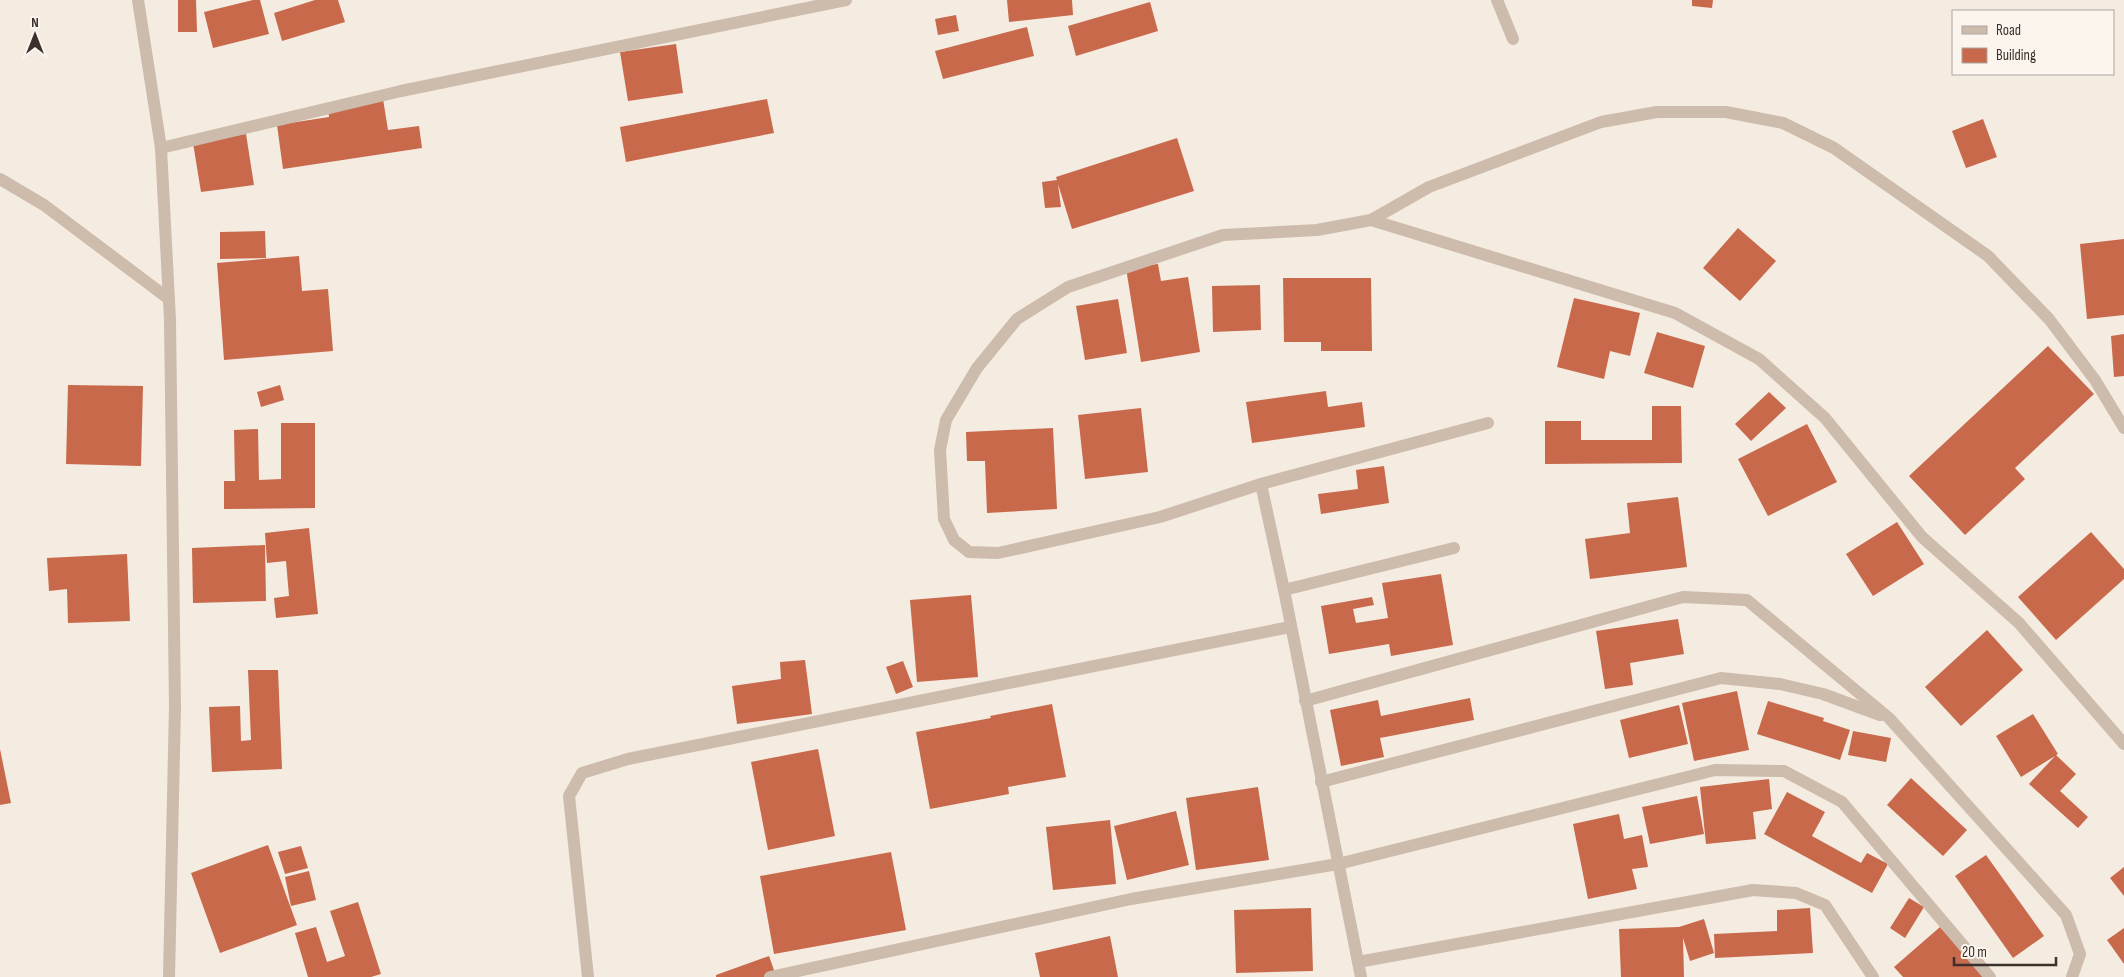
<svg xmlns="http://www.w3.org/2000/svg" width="2124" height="977" viewBox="0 0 2124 977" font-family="'Sofia Sans Condensed',sans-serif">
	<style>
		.building { fill: #c8694b }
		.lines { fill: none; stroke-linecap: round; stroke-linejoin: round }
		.minor { stroke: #cdbbac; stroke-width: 12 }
	</style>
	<rect width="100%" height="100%" fill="#f4ebe1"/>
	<g class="building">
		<path d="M178,0H196L197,32H178Z"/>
		<path d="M253,0H260L269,34L213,48L204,12Z"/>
		<path d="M315,0H338L345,22L282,41L274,13Z"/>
		<path d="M1007,0H1072L1073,15L1009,22Z"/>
		<path d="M1692,0H1713L1712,8L1692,6Z"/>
		<path d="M1150,2L1158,31L1076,56L1068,26Z"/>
		<path d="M956,15L959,31L938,35L935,19Z"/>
		<path d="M1027,27L1034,56L943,79L935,51Z"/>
		<path d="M676,44L683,93L628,101L620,52Z"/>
		<path d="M383,99L388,130L419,126L422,148L283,169L277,125L329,117L328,106Z"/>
		<path d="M767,99L774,133L626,162L620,127Z"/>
		<path d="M1983,119L1997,157L1966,168L1952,131Z"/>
		<path d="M246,134L254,185L201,192L193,143Z"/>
		<path d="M1177,138L1194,191L1072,229L1058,184L1061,207L1045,208L1042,182L1057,180L1056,177Z"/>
		<path d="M1738,228L1776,261L1740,301L1703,268Z"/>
		<path d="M265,231L266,258L220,259V232Z"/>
		<path d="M2124,239V315L2087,319L2080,244Z"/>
		<path d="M299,256L302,291L328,289L333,351L224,360L217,263Z"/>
		<path d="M1158,264L1161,281L1188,277L1200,352L1141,362L1126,268Z"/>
		<path d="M1283,278H1371L1372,351H1321V342H1284Z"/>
		<path d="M1260,285L1261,330L1213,332L1212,286Z"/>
		<path d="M1574,298L1640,313L1630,356L1610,351L1604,379L1557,367Z"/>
		<path d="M1118,299L1127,353L1085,360L1076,306Z"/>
		<path d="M1657,332L1705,346L1693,388L1644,373Z"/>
		<path d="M2124,334V376L2114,377L2111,336Z"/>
		<path d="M2048,346L2094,394L2015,468L2025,479L1965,535L1909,476Z"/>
		<path d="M68,385L143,386L141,466L66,464Z"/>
		<path d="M280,385L284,400L261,407L257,392Z"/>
		<path d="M1326,391L1328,407L1362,402L1365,427L1252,443L1246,402Z"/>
		<path d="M1769,392L1786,408L1751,441L1735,424Z"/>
		<path d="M1652,406H1681L1682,463L1545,464V421H1581V440H1652Z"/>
		<path d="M1141,408L1148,472L1085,479L1078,415Z"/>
		<path d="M281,423H315V508L224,509V481H235L234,430L258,429L259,480L281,479Z"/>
		<path d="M1807,424L1837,482L1768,516L1738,459Z"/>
		<path d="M1053,428L1057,509L987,513L985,461H967L966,432Z"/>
		<path d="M1384,466L1389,503L1321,514L1318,494L1358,489L1356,470Z"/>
		<path d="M1678,497L1687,567L1590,579L1585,539L1630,533L1627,503Z"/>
		<path d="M1897,522L1924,564L1873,596L1846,554Z"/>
		<path d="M309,528L318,614L276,618L274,598L289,596L286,561L267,563L265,533Z"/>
		<path d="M2091,532L2124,569V579L2056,640L2018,597Z"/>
		<path d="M265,545L266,601L193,603L192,548Z"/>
		<path d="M127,554L130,621L68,623L67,589L49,591L47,558Z"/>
		<path d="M1441,574L1453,645L1391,656L1389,644L1329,654L1321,606L1372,597L1374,605L1353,609L1356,623L1388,618L1382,583Z"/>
		<path d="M971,595L978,677L917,682L910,600Z"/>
		<path d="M1678,619L1684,654L1630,663L1633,685L1605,689L1596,631Z"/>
		<path d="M1987,630L2023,670L1961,726L1925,687Z"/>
		<path d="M805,660L812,714L737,724L732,686L781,679L780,662Z"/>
		<path d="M903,661L913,687L896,694L886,667Z"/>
		<path d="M248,670H278L282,769L212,772L209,707L240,706L241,741L251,740Z"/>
		<path d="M1737,691L1749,750L1694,761L1682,703Z"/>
		<path d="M1470,698L1474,720L1380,738L1384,757L1341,766L1330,710L1378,700L1381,716Z"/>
		<path d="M1768,701L1824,718L1823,721L1850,730L1840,760L1757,734Z"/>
		<path d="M1052,704L1066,777L1008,787L1009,794L930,809L916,732L991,718L990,716Z"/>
		<path d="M1679,705L1688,744L1629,758L1620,720Z"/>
		<path d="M2033,714L2058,754L2056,755L2076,774L2060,791L2088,817L2078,828L2029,784L2055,756L2021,777L1996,736Z"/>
		<path d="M1853,731L1891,738L1886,762L1848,755Z"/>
		<path d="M0,749L11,803L0,805Z"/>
		<path d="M818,749L835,836L768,850L751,762Z"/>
		<path d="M1911,778L1967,830L1943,856L1887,805Z"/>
		<path d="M1769,779L1772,809L1753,812L1756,839L1706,844L1700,787Z"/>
		<path d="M1258,787L1269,860L1196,870L1186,798Z"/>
		<path d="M1787,792L1825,812L1812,836L1861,863L1867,853L1888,864L1872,893L1764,834Z"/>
		<path d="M1697,796L1704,834L1650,844L1642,807Z"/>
		<path d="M1176,811L1189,865L1127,880L1114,826Z"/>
		<path d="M1619,814L1624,839L1642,835L1648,867L1632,869L1637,889L1588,899L1573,824Z"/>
		<path d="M1110,820L1116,884L1053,890L1046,827Z"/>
		<path d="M268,845L297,925L220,953L191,873Z"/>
		<path d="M301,846L308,868L285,874L278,852Z"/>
		<path d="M891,852L906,930L774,954L760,876Z"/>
		<path d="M1986,855L2044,936L2013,958L1955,876Z"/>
		<path d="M2124,867V896L2110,878Z"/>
		<path d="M309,871L316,900L291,906L285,877Z"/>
		<path d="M1909,898L1924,907L1905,938L1890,928Z"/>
		<path d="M358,902L381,974L371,977H308L295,933L316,927L327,962L345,956L330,911Z"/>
		<path d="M1311,908L1313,971L1236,973L1234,910Z"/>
		<path d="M1810,908L1813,953L1715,958L1714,934L1777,931V910Z"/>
		<path d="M1704,919L1714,953L1690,961L1683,938L1684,977H1621L1619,929L1679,927Z"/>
		<path d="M1940,927L1985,977H1903L1894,967Z"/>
		<path d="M2124,928V964L2107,940Z"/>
		<path d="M1110,936L1118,977H1040L1035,953Z"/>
		<path d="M769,956L775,973L764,977H716V975Z"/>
	</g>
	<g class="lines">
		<g class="minor">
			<path d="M138,0L161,148L170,320L175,707L169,977"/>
			<path d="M1497,0L1513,39"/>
			<path d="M161,148L401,91L846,0"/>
			<path d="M0,179L44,205L169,299"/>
			<path d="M1371,220L1675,313L1759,359L1825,418L1922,537L2019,623L2124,744"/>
			<path d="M1488,423L1261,484L1160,517L998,553L969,552L954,540L944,519L940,450L946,420L977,368L1017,319L1068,287L1223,235L1317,230L1371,220L1429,187L1601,122L1657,112H1726L1783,123L1834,148L1988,256L2049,319L2095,380L2124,428"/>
			<path d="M1261,484L1284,590L1361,977"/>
			<path d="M1284,590L1454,548"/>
			<path d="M1305,701L1683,597L1747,600L1889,718L2066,915L2080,954L2072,977"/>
			<path d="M1321,782L1721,678L1780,684L1823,694L1880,715"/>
			<path d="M1358,962L1753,890L1796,893L1825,905L1873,977"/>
			<path d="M588,977L569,796L582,773L628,759L1290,627"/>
			<path d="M770,977L1131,899L1338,864L1715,770L1784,771L1842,802L1990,977"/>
		</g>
	</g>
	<rect x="1952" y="10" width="162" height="65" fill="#fbf5ee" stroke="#aea6a0"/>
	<rect x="1962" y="26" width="25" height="8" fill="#cdbbac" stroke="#aea6a0"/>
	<text x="1996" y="35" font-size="15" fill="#3b302b">Road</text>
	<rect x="1962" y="48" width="25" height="15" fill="#c8694b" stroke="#aea6a0"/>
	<text x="1996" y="60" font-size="15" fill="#3b302b">Building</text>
	<g transform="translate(35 35)" stroke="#fbf5ee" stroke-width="4" paint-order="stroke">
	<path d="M0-4L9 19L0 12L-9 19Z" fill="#3b302b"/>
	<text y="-8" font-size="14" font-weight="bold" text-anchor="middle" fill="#3b302b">N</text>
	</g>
	<path d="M1954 957v8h102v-8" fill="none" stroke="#3b302b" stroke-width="2.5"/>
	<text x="1962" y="957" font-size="15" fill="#3b302b" stroke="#fbf5ee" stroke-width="4" paint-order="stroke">20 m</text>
</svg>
